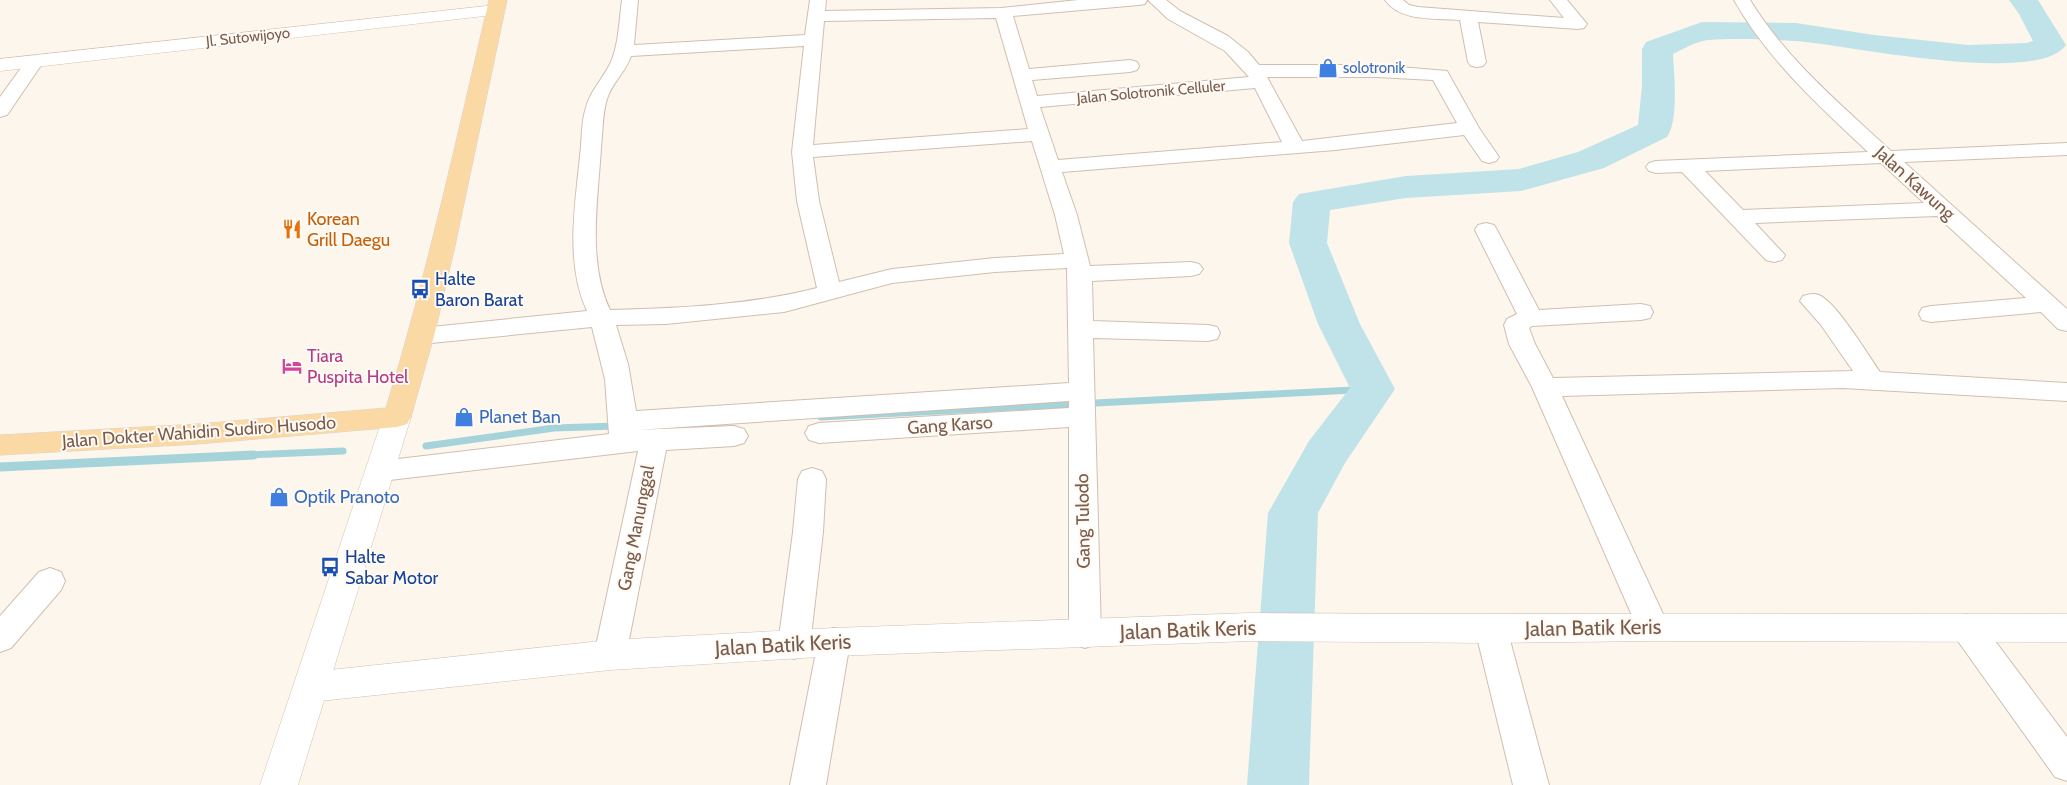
<svg xmlns="http://www.w3.org/2000/svg" width="2067" height="785" viewBox="0 0 2067 785" font-family="Cabin,sans-serif">
	<style>
		.lines { fill: none; stroke-linecap: round; stroke-linejoin: round }
		.stream-far1 { stroke: #a5d3da; stroke-width: 7 }
		.stream { stroke: #a5d3da; stroke-width: 9 }
		.river { fill: #bfe3e8; fill-rule: evenodd }
		.minor-casing { stroke: #d1beb0; stroke-width: 2 }
		.tertiary-casing { stroke: #d1beb0; stroke-width: 1 }
		.secondary-casing { stroke: #d6c0b0; stroke-width: 1 }
		.primary-casing { stroke: #dad1cd; stroke-width: 1 }
		.minor { fill: #fff; fill-rule: evenodd }
		.tertiary { fill: #fff; fill-rule: evenodd }
		.secondary { fill: #fff; fill-rule: evenodd }
		.primary { fill: #fbd9a5; fill-rule: evenodd }
		.labels { text-anchor: middle; stroke-width: 4; stroke-linejoin: round; paint-order: stroke }
		.far-street-label { font-size: 15px; fill: #7a5c4d; stroke: #fffaf3 }
		.far-shop-label { font-size: 15px; fill: #366cbe; stroke: #fffaf3; text-anchor: start }
		.street-label { font-size: 18px; fill: #7a5c4d; stroke: #fffaf3 }
		.food-label { font-size: 18px; fill: #c56008; stroke: #fffaf3; text-anchor: start }
		.transit-label { font-size: 18px; fill: #164399; stroke: #fffaf3; text-anchor: start }
		.hotel-label { font-size: 18px; fill: #b23c85; stroke: #fffaf3; text-anchor: start }
		.shop-label { font-size: 18px; fill: #366cbe; stroke: #fffaf3; text-anchor: start }
		.near-street-label { font-size: 21px; fill: #7a5c4d; stroke: #fffaf3 }
	</style>
	<rect width="100%" height="100%" fill="#fdf6ec"/>
	<g class="lines">
		<g class="stream-far1">
			<path d="M821,417L1373,389"/>
			<path d="M426,446L554,428L617,426"/>
			<path d="M227,456L343,451"/>
		</g>
		<path class="stream" d="M0,467L254,455"/>
		<path class="river" d="M2009,0H2038L2066,45C2037,87 1844,44 1795,41C1770,39 1733,38 1708,40C1697,41 1683,49 1673,54C1674,75 1679,120 1667,137L1604,168L1521,191L1406,198L1330,210L1327,243L1360,324L1395,389L1345,463L1318,513L1309,785H1247L1268,513L1309,441L1350,388L1318,324L1289,243L1293,202L1299,194L1406,176L1519,169L1578,152L1638,125L1642,86V49L1646,42L1702,22L1796,23L1874,35L1968,45L2026,43L2033,41L2019,14Z"/>
		<defs>
			<g id="minor">
				<path d="M622,0H638L634,45L805,35L810,0H826L825,11L1001,8L1078,0H1147L1145,4L1139,5L1013,16L1029,69L1130,60L1137,62L1139,66L1137,70L1130,72L1032,80L1037,96L1249,77L1225,51L1168,19L1148,0H1166L1180,11L1228,36L1248,52L1259,65H1377L1447,71L1479,128L1499,157L1496,161L1489,163L1482,161L1464,135L1335,150L1062,172L1077,215L1090,266L1191,262L1199,264L1203,269L1199,274L1191,276L1092,281L1093,321L1208,325L1217,327L1220,333L1217,339L1208,341L1093,338L1101,634L1096,644L1085,648L1074,644L1069,634V427L819,443L809,440L805,433L809,426L819,423L1069,408V401L637,430L734,426L744,429L748,436L744,443L734,446L666,450L626,655L622,665L610,669L598,665L594,655L638,451L381,481L371,478L367,471L371,464L381,461L609,434L605,379L592,327L421,344L412,342L409,336L412,330L421,328L587,311C565,264 575,206 580,156C582,141 581,125 585,111C589,92 602,80 610,64C619,45 619,21 622,0ZM996,18L1028,129L813,145L824,21ZM804,46L792,152L797,201L817,288C750,305 679,308 610,310C587,262 598,199 601,148C603,131 602,112 608,96C614,81 626,71 631,56ZM1267,77H1377L1433,80L1457,123L1302,141ZM1255,88L1282,142L1058,160L1040,107ZM1032,141L1055,215L1064,254L995,258L892,269L839,282L819,201L813,157ZM1067,268L1069,383L636,411L628,364L616,325L666,324L784,312L892,283L995,272Z"/>
				<path d="M1385,0H1403L1409,5L1418,7L1564,18L1550,0H1567L1587,24L1584,28L1578,29L1478,22L1486,62L1483,66L1477,67L1471,66L1468,62L1460,20C1436,18 1400,22 1385,0Z"/>
				<path d="M1734,0H1750C1787,60 1840,104 1891,151L2067,143V155L1904,162L2067,309V331L2058,329L2041,312L1931,322L1922,320L1919,314L1922,308L1931,306L2026,298L1937,216L1755,223L1785,255L1782,260L1774,262L1766,260L1682,172L1656,173L1649,171L1646,167L1649,163L1656,161L1868,152C1818,105 1768,60 1734,0ZM1881,163L1924,203L1743,210L1705,171Z"/>
				<path d="M35,56L41,57L44,61L7,115L0,117V97L29,57Z"/>
				<path d="M1486,223L1494,225L1497,230L1539,310L1641,304L1650,306L1653,312L1650,318L1641,320L1532,326L1529,328L1535,344L1553,378L1853,371L1821,325L1800,301L1803,296C1809,294 1813,293 1819,295C1837,303 1868,355 1880,372L2067,383V401L1843,388L1562,396L1669,627L1664,637L1653,640L1642,637L1637,627L1532,387L1509,344L1504,325L1507,319L1517,314L1475,230L1478,225Z"/>
				<path d="M812,468L822,471L826,479L823,532L810,645L805,655L794,659L783,655L778,645L793,532L798,479L802,471Z"/>
				<path d="M50,568L61,572L65,581L61,590L11,648L0,652V616L39,572Z"/>
				<path d="M1966,614L1977,617L2067,737V781L2055,777L1955,637L1950,627L1955,617Z"/>
				<path d="M1491,616L1502,619L1507,629L1549,785H1513L1475,629L1480,619Z"/>
				<path d="M834,628L845,632L850,642L826,785H790L818,642L823,632Z"/>
			</g>
			<path id="tertiary" d="M1250,613C1522,615 1795,613 2067,614V642L1653,641L1491,643L1250,641L834,656L610,670L311,702L299,698L294,687L299,676L311,672L610,640L834,628Z"/>
			<g id="secondary">
				<path d="M496,5L502,6L505,10L502,14L0,71V59Z"/>
				<path d="M397,407L407,410L411,417L298,785H260L383,417L387,410Z"/>
			</g>
			<path id="primary" d="M489,0H507L455,246L434,336L411,417L407,424L397,427L198,444L0,455V435L198,424L386,408C427,274 457,137 489,0Z"/>
		</defs>
		<use href="#minor" class="minor-casing"/>
		<use href="#tertiary" class="tertiary-casing"/>
		<use href="#secondary" class="secondary-casing"/>
		<use href="#primary" class="primary-casing"/>
		<use href="#minor" class="minor"/>
		<use href="#tertiary" class="tertiary"/>
		<use href="#secondary" class="secondary"/>
		<use href="#primary" class="primary"/>
	</g>
	<defs>
		<symbol id="shop-bare" viewBox="-9 -9 18 18"><path d="M-5-2.5h2.3a2.7 3.5 0 0 1 5.4 0H5L5.5 6h-11ZM-1.5-2.5h3a1.5 2.3 0 0 0-3 0Z" fill="#3f7fe0" stroke="#fffaf3" stroke-width="2.5" paint-order="stroke"/></symbol>
		<symbol id="restaurant-bare" viewBox="-9 -9 18 18"><path d="M-5-6h1v4h1v-4h1v4h1v-4h1v5L-1.5 .5V6h-2V.5L-5-1ZM5-6V6H3V1.5H1.5Q1.5-4 5-6Z" fill="#e8710a" stroke="#fffaf3" stroke-width="2.5" paint-order="stroke"/></symbol>
		<symbol id="bus-bare" viewBox="-9 -9 18 18"><path d="M-5-6H5V4H4V6H2V4H-2V6H-4V4H-5ZM-3.5-4V0h7V-4ZM-3.5 1.2v1.5H-2V1.2ZM2 1.2v1.5H3.5V1.2Z" fill="#1a4fb4" stroke="#fffaf3" stroke-width="2.5" paint-order="stroke"/></symbol>
		<symbol id="hotel-bare" viewBox="-9 -9 18 18"><path d="M-6-4.5h1.5V1H6V5H4.5V3h-9V5H-6ZM-4 0a1.8 1.8 0 1 1 3.6 0ZM.5 0V-2.5h3Q6-2.5 6 0Z" fill="#d1479c" stroke="#fffaf3" stroke-width="2.5" paint-order="stroke"/></symbol>
	</defs>
	<g fill-rule="evenodd">
		<use href="#shop-bare" x="1314" y="54" width="28" height="28"/>
		<use href="#restaurant-bare" x="278" y="215" width="28" height="28"/>
		<use href="#bus-bare" x="406" y="275" width="28" height="28"/>
		<use href="#hotel-bare" x="278" y="352" width="28" height="28"/>
		<use href="#shop-bare" x="450" y="403" width="28" height="28"/>
		<use href="#shop-bare" x="265" y="483" width="28" height="28"/>
		<use href="#bus-bare" x="316" y="553" width="28" height="28"/>
	</g>
	<g class="labels">
		<g class="far-street-label">
			<text transform="translate(248 37) rotate(-6)" y="5">Jl. Sutowijoyo</text>
			<text transform="translate(1151 92) rotate(-5)" y="5">Jalan Solotronik Celluler</text>
		</g>
		<g class="far-shop-label">
			<text x="1343" y="73">solotronik</text>
		</g>
		<g class="street-label">
			<text transform="translate(1915 183) rotate(42)" y="6">Jalan Kawung</text>
			<text transform="translate(950 425) rotate(-4)" y="6">Gang Karso</text>
			<text transform="translate(199 432) rotate(-4)" y="6">Jalan Dokter Wahidin Sudiro Husodo</text>
			<text transform="translate(1083 521) rotate(-91)" y="6">Gang Tulodo</text>
			<text transform="translate(636 528) rotate(-79)" y="6">Gang Manunggal</text>
		</g>
		<g class="food-label">
			<text x="307" y="225">Korean<tspan x="307" dy="21">Grill Daegu</tspan></text>
		</g>
		<g class="transit-label">
			<text x="435" y="285">Halte<tspan x="435" dy="21">Baron Barat</tspan></text>
			<text x="345" y="563">Halte<tspan x="345" dy="21">Sabar Motor</tspan></text>
		</g>
		<g class="hotel-label">
			<text x="307" y="362">Tiara<tspan x="307" dy="21">Puspita Hotel</tspan></text>
		</g>
		<g class="shop-label">
			<text x="479" y="423">Planet Ban</text>
			<text x="294" y="503">Optik Pranoto</text>
		</g>
		<g class="near-street-label">
			<text transform="translate(1593 628) rotate(-1)" y="7">Jalan Batik Keris</text>
			<text transform="translate(1188 630) rotate(-2)" y="7">Jalan Batik Keris</text>
			<text transform="translate(783 645) rotate(-3)" y="7">Jalan Batik Keris</text>
		</g>
	</g>
</svg>
